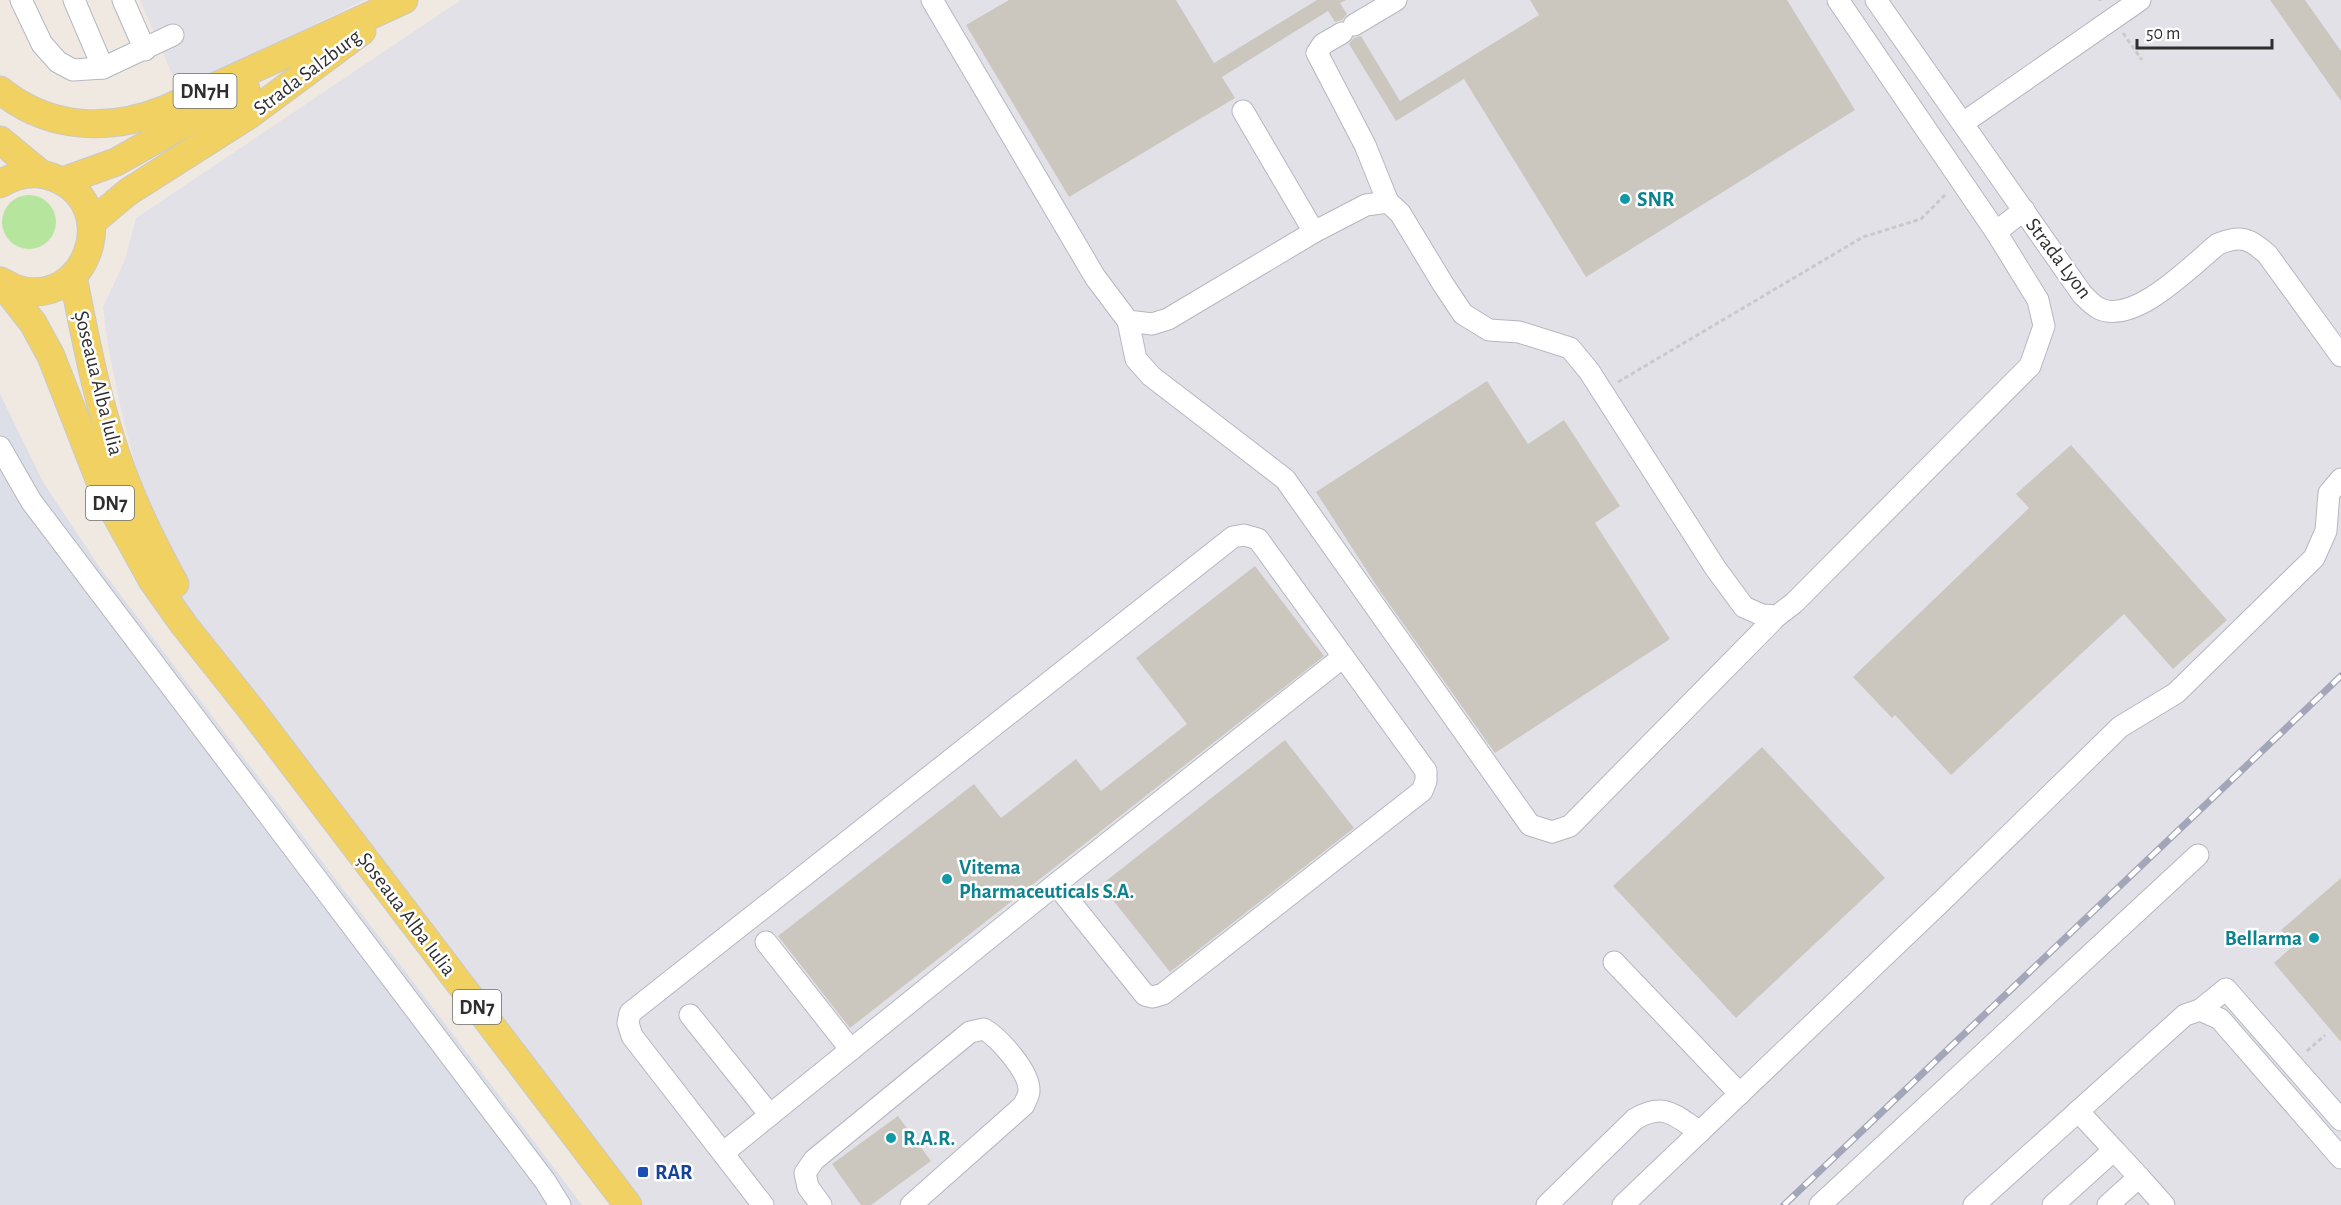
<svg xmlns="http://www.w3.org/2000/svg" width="2341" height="1205" viewBox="0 0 2341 1205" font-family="'Alegreya Sans',sans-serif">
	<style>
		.industrial { fill: #e3e1e8 }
		.airport { fill: #dcdee8 }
		.green { fill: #b6e59e }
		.building { fill: #cbc7bf }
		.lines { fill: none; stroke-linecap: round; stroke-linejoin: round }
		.minor-casing { stroke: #b4b7c1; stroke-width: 23 }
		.major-casing { stroke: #c9c9c9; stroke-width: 29 }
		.path { stroke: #c9c9c9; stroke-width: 3; stroke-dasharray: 4.5 3; stroke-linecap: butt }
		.minor { stroke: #fff; stroke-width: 21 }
		.major { stroke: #f2d163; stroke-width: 27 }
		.rail-casing { stroke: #a3a6b8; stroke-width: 7 }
		.rail { stroke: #fff; stroke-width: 4.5; stroke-dasharray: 14; stroke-linecap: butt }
		.culture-dot { fill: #0f9aa8; stroke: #fff; stroke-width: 2 }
		.transit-dot { fill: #1a4fb4; stroke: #fff; stroke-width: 2 }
		.labels { text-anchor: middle; stroke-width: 5; stroke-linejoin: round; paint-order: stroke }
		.shield { fill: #fff; stroke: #6d6d6d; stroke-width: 1.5 }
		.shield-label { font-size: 20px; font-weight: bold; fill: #2e2e2e }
		.street-label { font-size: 21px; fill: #2e2e2e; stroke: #fff }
		.culture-label { font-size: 21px; font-weight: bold; fill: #0d838f; stroke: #fff; text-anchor: start }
		.transit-label { font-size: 21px; font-weight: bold; fill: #164399; stroke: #fff; text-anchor: start }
	</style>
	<rect width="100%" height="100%" fill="#efe9e1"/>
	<g class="industrial">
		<path d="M140,0H365L179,90Z"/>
		<path d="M461,0H2341V1205H640L236,680L183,599L157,552L120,405L108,345L103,307L125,260L136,218Z"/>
	</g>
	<path class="airport" d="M0,394L43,482L98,565L582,1205H0Z"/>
	<circle class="green" cx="29" cy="222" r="27"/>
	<g class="building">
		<path d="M1009,0H1176L1214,63L1317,0H1346L1340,3L1347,14L1342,20L1335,22L1328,11L1222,77L1235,98L1069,197L966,25Z"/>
		<path d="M1530,0H1787L1855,110L1586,277L1464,79L1396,121L1349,44L1354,38L1361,36L1400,101L1539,15Z"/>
		<path d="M2270,0H2305L2341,51V101Z"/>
		<path d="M1487,381L1528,444L1564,420L1620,506L1595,523L1670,639L1495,753L1380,591L1316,492Z"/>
		<path d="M2071,445L2227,620L2173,669L2124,614L1951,775L1895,715L1892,718L1853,677L2029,508L2016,494Z"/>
		<path d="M1255,566L1324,656L850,1028L778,936L974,784L1001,818L1076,759L1101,791L1187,724L1136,658Z"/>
		<path d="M1285,740L1354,828L1170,972L1101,885Z"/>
		<path d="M1762,747L1885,878L1736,1018L1613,886Z"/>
		<path d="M2341,878V1042L2274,963L2294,945L2281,930Z"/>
		<path d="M898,1116L931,1161L871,1205H861L832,1164Z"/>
	</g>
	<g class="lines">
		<defs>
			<g id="minor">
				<path d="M21,0L42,44L58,62L73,70L103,68L173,35"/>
				<path d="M74,0L103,68"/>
				<path d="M123,0L145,50"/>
				<path d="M932,0L1095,277L1128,321L1152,324L1168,319L1314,232L1366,205L1388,202L1400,213L1443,284L1463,314L1489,330L1519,332L1570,348L1589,371L1716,569L1744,607L1762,615L1777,616L1794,603L2030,366L2044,326L2038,300L1996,232L2024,210"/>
				<path d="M1838,0L1996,232"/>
				<path d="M1876,0L2082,294C2087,299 2093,306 2100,309C2136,324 2191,266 2218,244C2241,235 2249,238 2267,254L2341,356"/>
				<path d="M1354,25L1396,0"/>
				<path d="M1342,33L1323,44L1317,53L1365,145L1388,202"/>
				<path d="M1243,111L1314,232"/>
				<path d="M1963,123L2140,0"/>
				<path d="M1128,321L1136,359L1151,376L1285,479L1530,825L1552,832L1570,826L1777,616"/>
				<path d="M0,447L31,501L545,1181L560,1205"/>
				<path d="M766,942L851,1050"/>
				<path d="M1614,962L1740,1094"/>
				<path d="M2200,1010L2226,989L2341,1120"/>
				<path d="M690,1015L770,1115"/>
				<path d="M2078,1111L2114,1150"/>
				<path d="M723,1153L1056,884L1343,657"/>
				<path d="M763,1205L632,1036L628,1023L630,1013L1233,537L1244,535L1258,539L1426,771V781L1422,791L1163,994L1153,997L1145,995L1056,884"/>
				<path d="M821,1205L808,1187L805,1173L814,1160L970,1032L984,1029C999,1038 1030,1072 1029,1091C1029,1096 1025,1101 1024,1105L911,1205"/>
				<path d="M1547,1205L1635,1119C1665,1102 1674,1115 1700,1132"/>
				<path d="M1623,1205L1943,900L2120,727L2176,693L2314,558L2326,531L2329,493L2341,479"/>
				<path d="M1820,1205L2198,855"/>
				<path d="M1974,1205L2185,1015L2200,1010L2220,1019L2341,1158"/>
				<path d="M2053,1205L2114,1150L2139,1177"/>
				<path d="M2108,1205L2139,1177L2164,1205"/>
			</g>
			<g id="major">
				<path d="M0,90C50,130 109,132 166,109L404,0"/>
				<path d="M0,140L40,173"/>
				<path d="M63,181L116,162L246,89"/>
				<path d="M0,184C18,173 38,170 57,179C123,208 85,310 17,289C11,287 5,283 0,281"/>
				<path d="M91,223L128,192L249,115L362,31"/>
				<path d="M73,276C87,348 101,421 129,489C142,522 158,553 175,584"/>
				<path d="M0,281L33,323L51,356L106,497L152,580L184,625L250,708L628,1205"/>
			</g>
		</defs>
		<use href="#minor" class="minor-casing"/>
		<use href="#major" class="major-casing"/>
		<g class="path">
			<path d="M2100,0V1"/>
			<path d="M2123,33L2142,60"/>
			<path d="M1618,382L1863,237L1921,219L1946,194"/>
			<path d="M2307,1051L2325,1035"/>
		</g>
		<use href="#minor" class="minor"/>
		<use href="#major" class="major"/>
		<defs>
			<path id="rail" d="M1784,1205L2341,676"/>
		</defs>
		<use href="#rail" class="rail-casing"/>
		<use href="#rail" class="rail"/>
	</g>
	<g class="culture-dot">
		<circle cx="1625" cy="199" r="6"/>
		<circle cx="947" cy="879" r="6"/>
		<circle cx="2314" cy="938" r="6"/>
		<circle cx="891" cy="1138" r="6"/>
	</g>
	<rect class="transit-dot" x="637" y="1166" width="12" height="12" rx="3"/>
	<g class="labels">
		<g class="shield">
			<rect x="173.5" y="74" width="63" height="34" rx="4.5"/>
			<rect x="86" y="486" width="48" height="34" rx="4.5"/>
			<rect x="453" y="990" width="48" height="34" rx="4.5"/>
		</g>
		<g class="shield-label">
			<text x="205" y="98">DN7H</text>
			<text x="110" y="510">DN7</text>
			<text x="477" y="1014">DN7</text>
		</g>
		<g class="street-label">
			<text transform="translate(307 72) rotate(-37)" y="7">Strada Salzburg</text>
			<text transform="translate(2059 258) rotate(53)" y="7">Strada Lyon</text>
			<text transform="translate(99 383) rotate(76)" y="7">Șoseaua Alba Iulia</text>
			<text transform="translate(407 914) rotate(53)" y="7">Șoseaua Alba Iulia</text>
		</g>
		<g class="culture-label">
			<text x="1637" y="206">SNR</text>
			<text x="959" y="874">Vitema<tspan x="959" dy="24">Pharmaceuticals S.A.</tspan></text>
			<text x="2302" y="945" text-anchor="end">Bellarma</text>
			<text x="903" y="1145">R.A.R.</text>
		</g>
		<g class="transit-label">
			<text x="655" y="1179">RAR</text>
		</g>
	</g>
	<path d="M2137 39v9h135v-9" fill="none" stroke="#2e2e2e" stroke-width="3"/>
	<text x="2146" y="39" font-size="18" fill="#2e2e2e" stroke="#ffffff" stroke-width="4.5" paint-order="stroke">50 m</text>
</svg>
